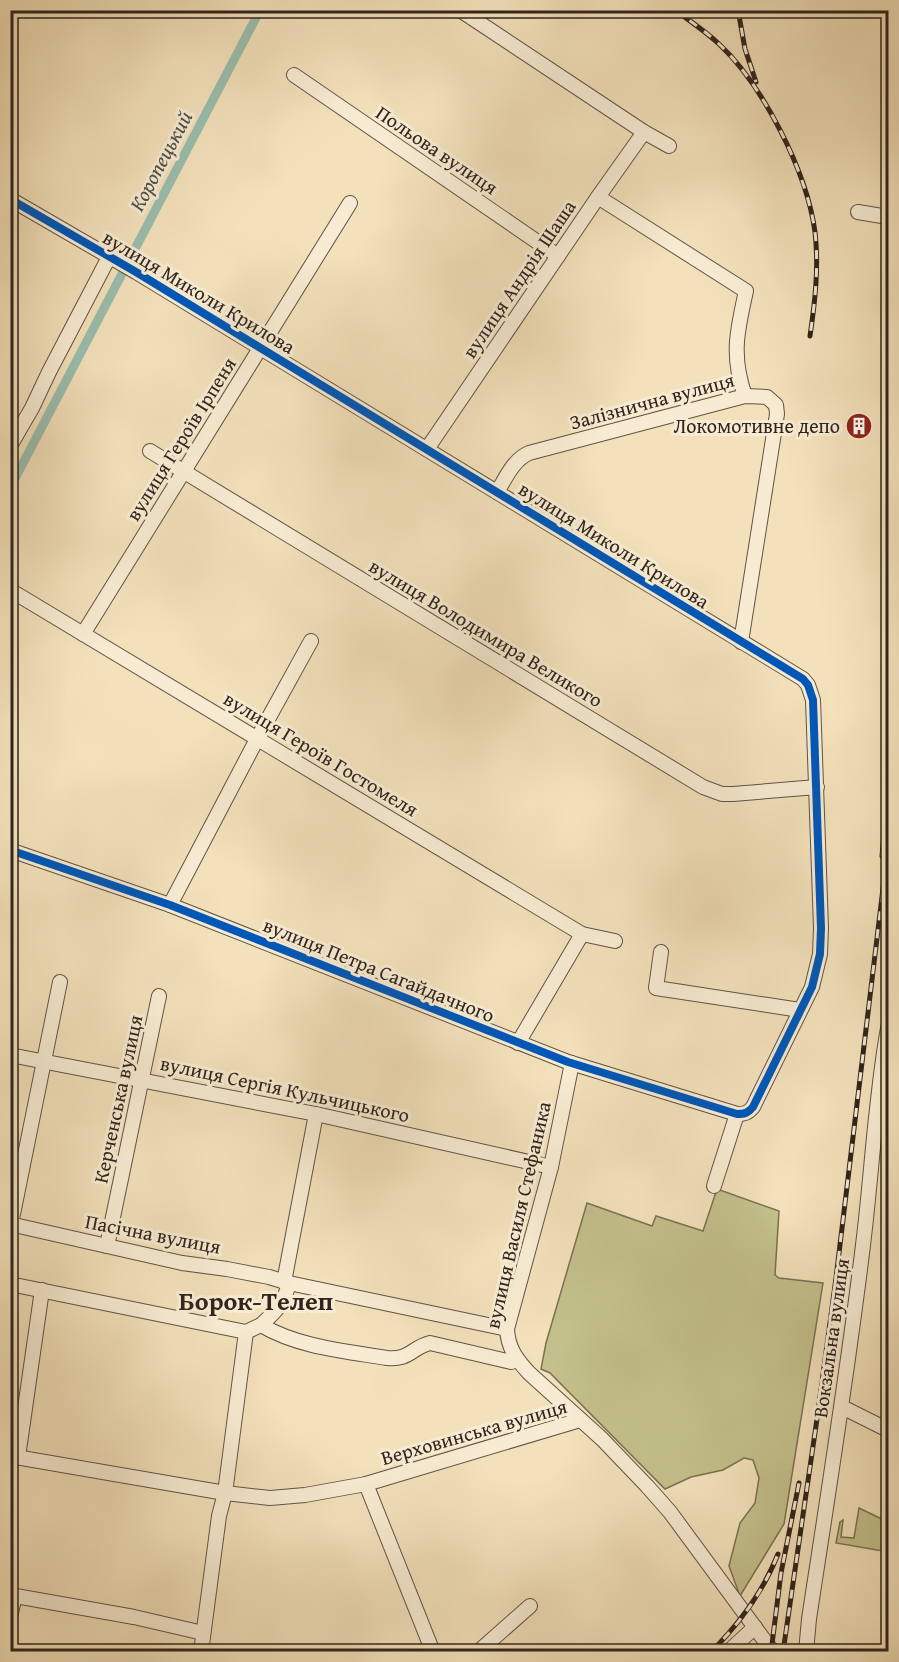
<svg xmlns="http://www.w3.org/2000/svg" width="899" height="1662" viewBox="0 0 899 1662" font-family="'Gentium Book Plus',serif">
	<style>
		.green { fill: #c3c08b; stroke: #7a7254; stroke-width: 1.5 }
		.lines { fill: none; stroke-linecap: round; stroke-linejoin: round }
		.canal { stroke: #9bbeaf; stroke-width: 9 }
		.minor-casing { stroke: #615344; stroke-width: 16 }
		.minor { stroke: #f7ecd3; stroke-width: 14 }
		.rail-casing { stroke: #30241d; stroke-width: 5 }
		.rail { stroke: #f7ecd3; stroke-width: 3; stroke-dasharray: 9; stroke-linecap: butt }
		.cycleway-casing { stroke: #f7ecd3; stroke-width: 11 }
		.cycleway { stroke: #0057b8; stroke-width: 8 }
		.labels { text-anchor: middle; stroke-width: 6; stroke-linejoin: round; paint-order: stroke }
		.street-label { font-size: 20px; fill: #30241d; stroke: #f7ecd3 }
		.poi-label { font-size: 20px; fill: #30241d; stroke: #f7ecd3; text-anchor: end }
		.water-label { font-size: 21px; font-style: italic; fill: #505249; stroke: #f7ecd3 }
		.district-label { font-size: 26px; font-weight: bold; fill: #30241d; stroke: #f7ecd3 }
	</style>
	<rect width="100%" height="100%" fill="#f3e1bb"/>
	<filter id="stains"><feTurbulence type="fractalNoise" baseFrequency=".00333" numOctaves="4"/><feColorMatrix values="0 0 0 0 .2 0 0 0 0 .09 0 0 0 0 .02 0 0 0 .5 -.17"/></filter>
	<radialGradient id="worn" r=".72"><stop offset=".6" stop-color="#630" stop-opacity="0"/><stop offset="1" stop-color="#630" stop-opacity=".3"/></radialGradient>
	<g class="green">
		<path d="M717,1189L779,1211L775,1275L779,1278L823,1283L784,1524L740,1596L729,1566L740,1523L755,1503L759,1478L753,1460L744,1458L723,1470L691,1477L665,1489L550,1373L541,1369L546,1343L587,1203L652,1226L656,1216L703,1231Z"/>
		<path d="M859,1508L888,1522V1551L877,1550L836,1543L840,1522L843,1520L841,1537L854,1538Z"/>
	</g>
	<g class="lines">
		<path class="canal" d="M10,488L260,10"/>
		<defs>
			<g id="minor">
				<path d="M460,10L644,132L669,146"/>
				<path d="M294,75L558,256"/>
				<path d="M598,197L746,291C737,331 731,356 745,396"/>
				<path d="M10,199L136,272L803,679L808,685L813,700L821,928L820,954L812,987L753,1107C748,1113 745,1114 737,1114L568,1062L170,905L10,850"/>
				<path d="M858,212L888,217"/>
				<path d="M10,446L32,408L49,372L109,257"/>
				<path d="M427,449L598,197L644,132"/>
				<path d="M150,451L703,787L722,794H733L817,787"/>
				<path d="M497,492C506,478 513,460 529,453L745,396L767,397L776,405L777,414L741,642"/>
				<path d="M10,590L582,934L615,941"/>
				<path d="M83,634L350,203"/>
				<path d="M170,905L257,739L311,641"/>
				<path d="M661,952L656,988L800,1010"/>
				<path d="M518,1043L582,934"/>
				<path d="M10,1055L316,1114L551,1167"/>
				<path d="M572,1063L551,1167L507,1329C508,1348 516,1359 529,1373L602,1439L647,1486L670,1512L773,1652"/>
				<path d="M714,1186L737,1114"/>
				<path d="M10,1224L182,1263L227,1269L269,1277L289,1283L507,1329"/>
				<path d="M11,1224L60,982"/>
				<path d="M107,1246L159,996"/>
				<path d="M284,1282L316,1114"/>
				<path d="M10,1284L246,1332L261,1325C298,1347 344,1351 387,1358C410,1360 411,1348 430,1343L511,1362L517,1360"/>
				<path d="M261,1325C276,1311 284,1304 289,1283"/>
				<path d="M842,1407L888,1430"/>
				<path d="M10,1456L225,1493L270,1498L305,1495L366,1484"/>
				<path d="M18,1457L42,1290"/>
				<path d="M10,1595L134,1617L203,1633"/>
				<path d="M10,1617L15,1596"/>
				<path d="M201,1652L219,1516L225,1493L246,1332"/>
				<path d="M433,1652L366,1484L580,1420"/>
				<path d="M478,1652L530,1606"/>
				<path d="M728,1652L755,1627"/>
				<path d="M806,1652L809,1619C828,1494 848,1370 863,1245C872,1173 875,1100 888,1028"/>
			</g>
		</defs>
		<use href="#minor" class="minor-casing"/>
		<use href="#minor" class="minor"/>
		<defs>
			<g id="rail">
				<path d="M675,10C690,21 705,31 719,44C763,85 807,172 815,232C819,267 815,302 810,336"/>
				<path d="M738,10L745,49L756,82"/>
				<path d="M882,856L888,788"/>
				<path d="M711,1652C740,1623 763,1592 778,1554"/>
				<path d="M771,1652L781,1573L799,1483"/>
				<path d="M783,1652L817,1419L836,1278L888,847"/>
			</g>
		</defs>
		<use href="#rail" class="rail-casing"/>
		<use href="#rail" class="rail"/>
		<defs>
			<path id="cycleway" d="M10,199L136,272L803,679L808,685L813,700L821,928L820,954L812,987L753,1107C748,1113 745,1114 737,1114L568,1062L170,905L10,850"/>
		</defs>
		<use href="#cycleway" class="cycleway-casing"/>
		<use href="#cycleway" class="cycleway"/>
	</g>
	<defs>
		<symbol id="building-disc" viewBox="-11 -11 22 22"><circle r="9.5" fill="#8f2418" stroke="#f7ecd3"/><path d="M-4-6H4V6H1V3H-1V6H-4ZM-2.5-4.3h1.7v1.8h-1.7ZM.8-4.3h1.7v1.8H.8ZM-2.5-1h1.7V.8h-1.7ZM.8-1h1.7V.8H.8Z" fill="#fff"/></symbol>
	</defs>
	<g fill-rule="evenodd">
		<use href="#building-disc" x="844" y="411" width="30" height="30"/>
	</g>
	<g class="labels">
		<g class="street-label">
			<text transform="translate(437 150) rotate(34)" y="7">Польова вулиця</text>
			<text transform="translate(519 279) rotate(-56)" y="7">вулиця Андрія Шаша</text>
			<text transform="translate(199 292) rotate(31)" y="7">вулиця Миколи Крилова</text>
			<text transform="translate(652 401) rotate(-15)" y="7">Залізнична вулиця</text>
			<text transform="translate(181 439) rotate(-58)" y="7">вулиця Героїв Ірпеня</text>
			<text transform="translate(614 545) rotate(32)" y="7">вулиця Миколи Крилова</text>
			<text transform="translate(486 633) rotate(31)" y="7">вулиця Володимира Великого</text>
			<text transform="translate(321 754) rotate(31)" y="7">вулиця Героїв Гостомеля</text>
			<text transform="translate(379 970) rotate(22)" y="7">вулиця Петра Сагайдачного</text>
			<text transform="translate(285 1089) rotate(12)" y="7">вулиця Сергія Кульчицького</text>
			<text transform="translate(118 1099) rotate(-78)" y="7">Керченська вулиця</text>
			<text transform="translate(518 1215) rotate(-77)" y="7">вулиця Василя Стефаника</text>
			<text transform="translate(153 1234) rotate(11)" y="7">Пасічна вулиця</text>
			<text transform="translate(831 1338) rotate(-82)" y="7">Вокзальна вулиця</text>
			<text transform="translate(474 1432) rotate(-16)" y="7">Верховинська вулиця</text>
		</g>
		<g class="poi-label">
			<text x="840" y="433">Локомотивне депо</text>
		</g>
		<g class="water-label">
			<text transform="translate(161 161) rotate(-62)" y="7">Коропецький</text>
		</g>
		<g class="district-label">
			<text x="256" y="1310">Борок-Телеп</text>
		</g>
	</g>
	<rect width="899" height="1662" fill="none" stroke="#f3e1bb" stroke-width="36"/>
	<rect x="12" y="12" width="875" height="1638" fill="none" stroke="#30241d" stroke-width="3"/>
	<rect x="18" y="18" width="863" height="1626" fill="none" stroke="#30241d" stroke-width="1.5"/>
	<rect width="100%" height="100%" filter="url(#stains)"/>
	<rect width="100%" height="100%" fill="url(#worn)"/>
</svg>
